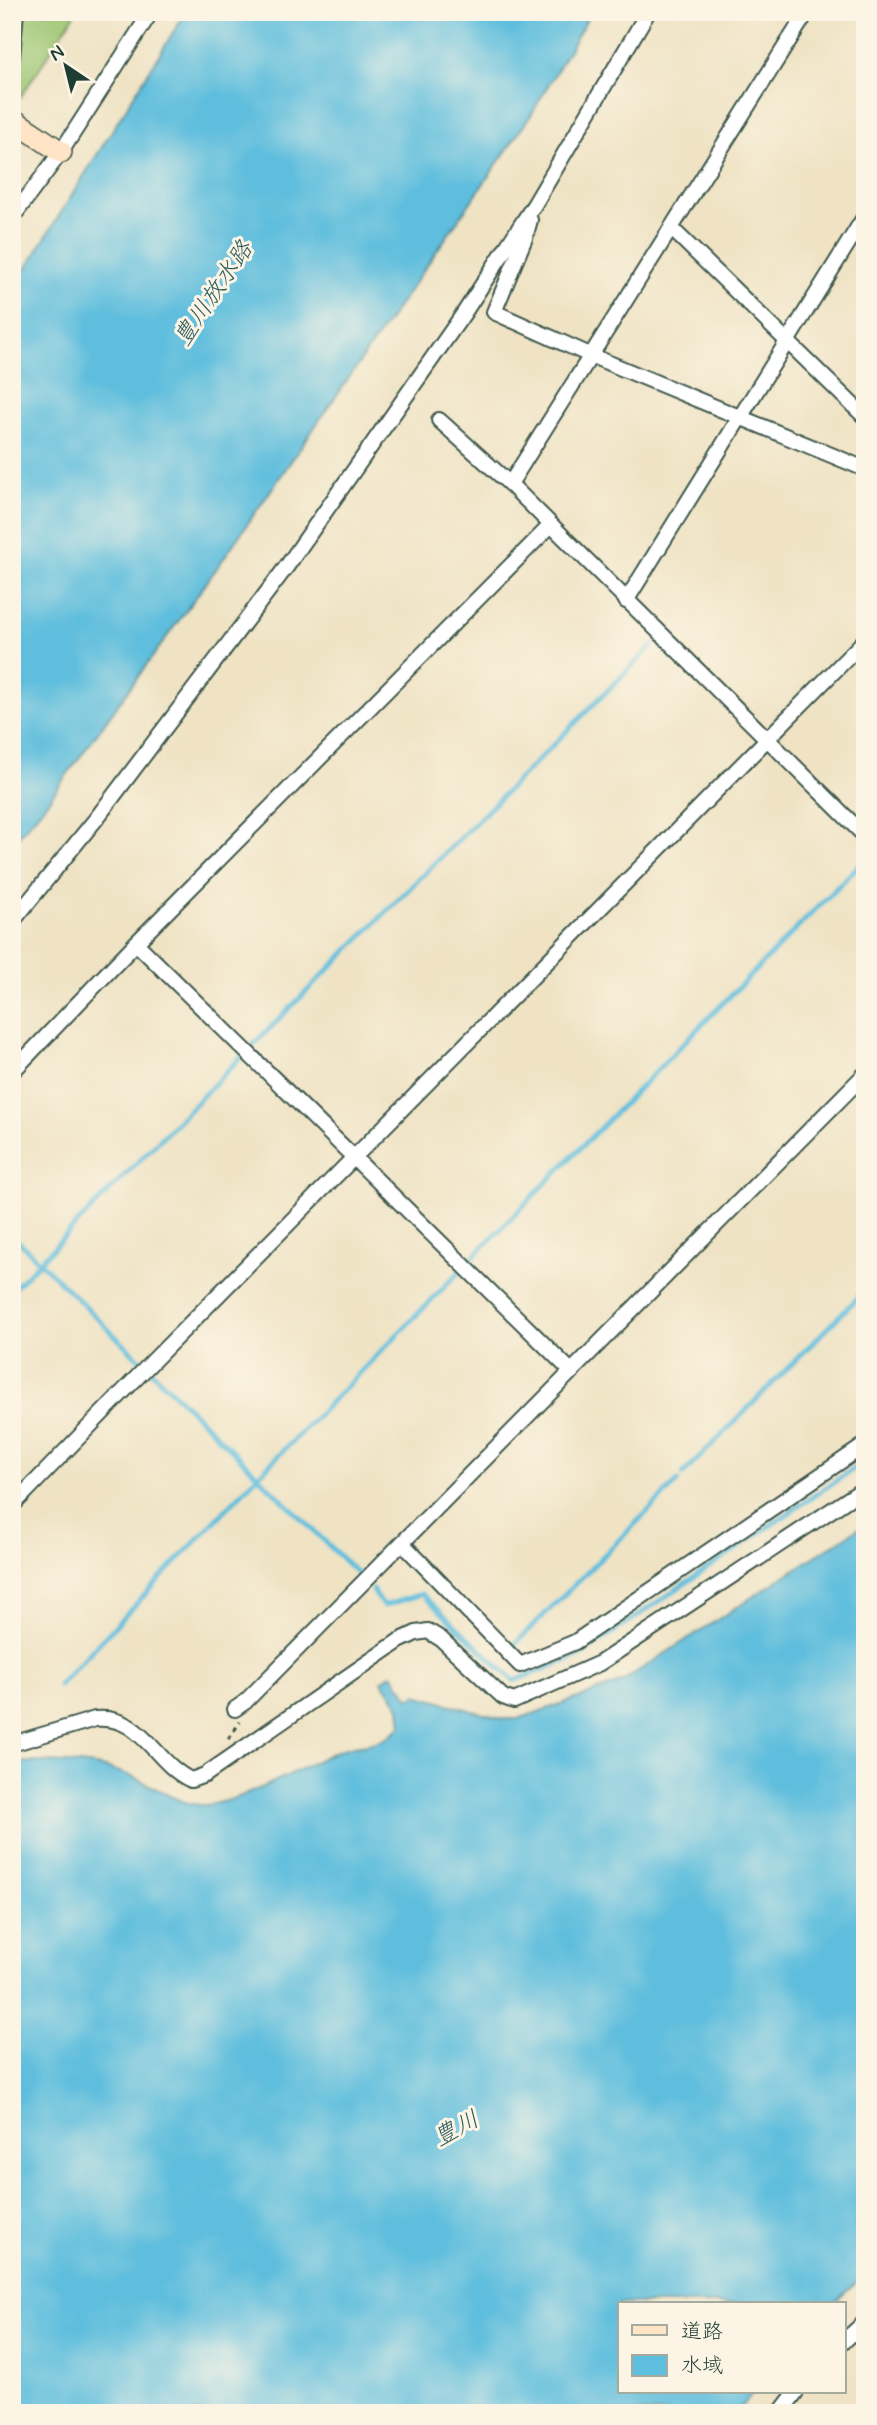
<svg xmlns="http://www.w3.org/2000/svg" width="877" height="2425" viewBox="0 0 877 2425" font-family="Mynerve,'Klee One',sans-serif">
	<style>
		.green { fill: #9dc673; stroke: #5e8254; stroke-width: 2 }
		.water { fill: #5ebedd; stroke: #3e7e88; stroke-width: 2 }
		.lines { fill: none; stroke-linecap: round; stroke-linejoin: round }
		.stream { stroke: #5ebedd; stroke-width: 5 }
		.street-casing { stroke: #3e564a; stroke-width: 18 }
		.secondary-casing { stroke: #3e564a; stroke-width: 24 }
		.path { stroke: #3e564a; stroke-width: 3.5; stroke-dasharray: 5 5; stroke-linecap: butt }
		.street { stroke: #fff; stroke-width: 14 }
		.secondary { stroke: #ffe4c6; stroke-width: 21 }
		.labels { text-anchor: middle; stroke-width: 6; stroke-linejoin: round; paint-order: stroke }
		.water-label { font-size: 24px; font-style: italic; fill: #2f5d5e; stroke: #fcf5e5 }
	</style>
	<rect width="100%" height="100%" fill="#fcf5e5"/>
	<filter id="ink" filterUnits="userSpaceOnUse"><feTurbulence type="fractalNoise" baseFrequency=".0143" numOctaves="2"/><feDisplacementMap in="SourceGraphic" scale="14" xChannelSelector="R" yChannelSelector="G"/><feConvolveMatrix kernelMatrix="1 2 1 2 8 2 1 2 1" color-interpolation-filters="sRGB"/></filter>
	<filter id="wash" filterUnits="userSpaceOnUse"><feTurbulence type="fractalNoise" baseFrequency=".00686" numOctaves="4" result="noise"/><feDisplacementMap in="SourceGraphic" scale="28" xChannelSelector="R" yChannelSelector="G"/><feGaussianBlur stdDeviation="1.57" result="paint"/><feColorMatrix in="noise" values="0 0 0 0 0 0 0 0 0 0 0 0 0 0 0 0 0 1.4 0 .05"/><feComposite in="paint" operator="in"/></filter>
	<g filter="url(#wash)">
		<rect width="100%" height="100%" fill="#efe3c4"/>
		<path class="green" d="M23,12H76L20,98Z"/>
		<g class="water">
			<path d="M186,12H591L531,115L219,565L48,801L12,844V284L27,267Z"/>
			<path d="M865,1524V2274L833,2304H620V2392H753L737,2413H12V1762C53,1762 95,1761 133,1777C155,1786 176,1804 201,1805C234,1806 303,1767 334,1752C362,1740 376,1751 402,1725L400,1707L382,1681L392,1674L410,1699L416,1695L502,1719H518L618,1684Z"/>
		</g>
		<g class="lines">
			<g class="stream">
				<path d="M251,1047L653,645"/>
				<path d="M12,1235L141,1361"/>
				<path d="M469,1261L865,859"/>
				<path d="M12,1290L243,1055"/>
				<path d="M152,1372L359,1575"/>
				<path d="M683,1474L865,1290"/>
				<path d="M372,1589L383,1606L422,1594L514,1681L580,1655L865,1461"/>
				<path d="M511,1648L678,1481"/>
				<path d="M59,1685L258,1476L460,1271"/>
			</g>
		</g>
	</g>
	<g filter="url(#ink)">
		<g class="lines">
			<defs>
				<g id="street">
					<path d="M12,57L16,12"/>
					<path d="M12,218L61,152L151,12"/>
					<path d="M530,220L525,238L494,312L592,356L865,469"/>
					<path d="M672,229L865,417"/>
					<path d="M439,420L510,484L865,836"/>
					<path d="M510,484L807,12"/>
					<path d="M626,601L865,216"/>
					<path d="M12,922L96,819L287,566L464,313L534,205L648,12"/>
					<path d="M136,943L572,1372"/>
					<path d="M12,1072L136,943L550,526"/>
					<path d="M12,1506L150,1364L865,640"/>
					<path d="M403,1544L520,1665L575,1642L865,1445"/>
					<path d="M235,1709L245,1702L865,1074"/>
					<path d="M12,1744L95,1719C142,1714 154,1763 191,1780L205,1775L399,1641L416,1633L428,1631L441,1639L503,1697L514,1701L600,1663L865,1488"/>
					<path d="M844,2341L865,2322"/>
					<path d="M780,2413L796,2392"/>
				</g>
				<path id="secondary" d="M12,119L61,152"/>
			</defs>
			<use href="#street" class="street-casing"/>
			<use href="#secondary" class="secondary-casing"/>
			<path class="path" d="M228,1739L240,1722"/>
			<use href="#street" class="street"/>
			<use href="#secondary" class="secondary"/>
		</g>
	</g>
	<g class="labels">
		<g class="water-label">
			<text transform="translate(213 293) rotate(-56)" y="8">豊川放水路</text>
			<text transform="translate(456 2128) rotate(-28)" y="8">豊川</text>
		</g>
	</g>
	<rect width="877" height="2425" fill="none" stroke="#fcf5e5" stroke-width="42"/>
	<rect x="618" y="2302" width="228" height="91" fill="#fcf5e5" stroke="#a4ab9e" stroke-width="2"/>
	<rect x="632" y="2325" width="35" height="10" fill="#ffe4c6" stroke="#a4ab9e" stroke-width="2"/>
	<text x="681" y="2338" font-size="21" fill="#1f3d34">道路</text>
	<rect x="632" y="2355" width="35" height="21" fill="#5ebedd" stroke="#a4ab9e" stroke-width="2"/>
	<text x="681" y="2372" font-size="21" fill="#1f3d34">水域</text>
	<g transform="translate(66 66) rotate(325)" stroke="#fcf5e5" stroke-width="5" paint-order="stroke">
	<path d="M0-5L12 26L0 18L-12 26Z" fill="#1f3d34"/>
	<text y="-10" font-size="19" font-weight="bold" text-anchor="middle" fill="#1f3d34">N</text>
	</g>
</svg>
